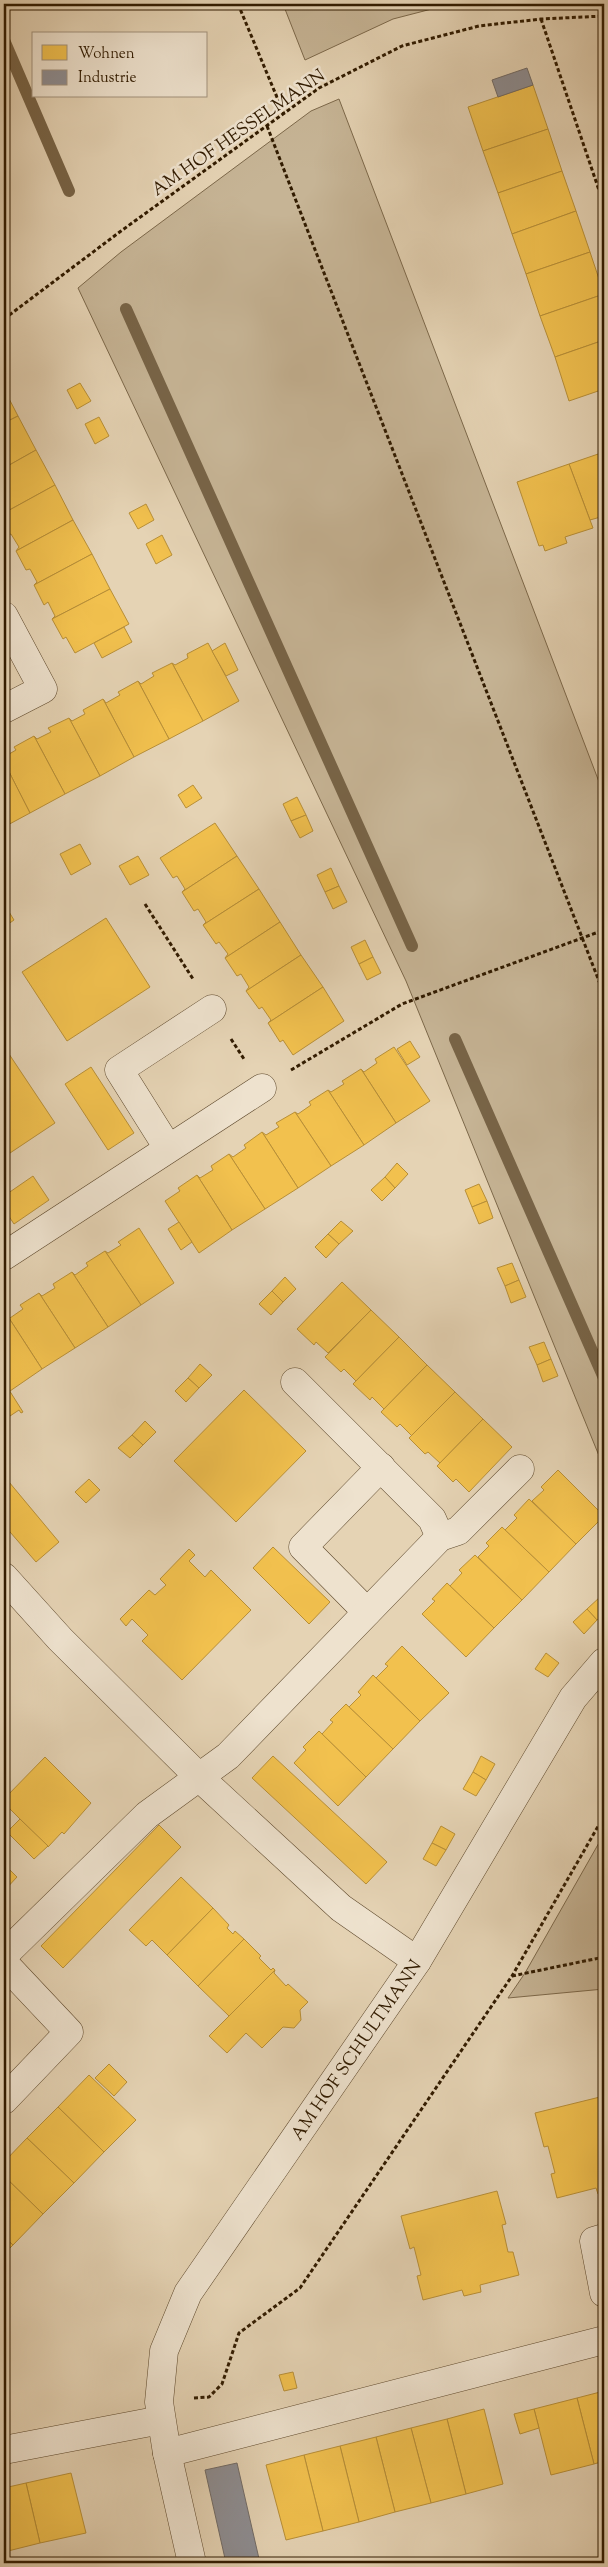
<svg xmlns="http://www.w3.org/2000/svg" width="608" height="2567" viewBox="0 0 608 2567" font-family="'Sorts Mill Goudy',serif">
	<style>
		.green { fill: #c6b495; stroke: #7c684a }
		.homes { fill: #f2c14e; stroke: #b88f37 }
		.industry { fill: #8d8d92; stroke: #716b66 }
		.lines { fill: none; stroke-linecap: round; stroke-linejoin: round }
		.stream { stroke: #786447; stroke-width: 12 }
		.minor-casing { stroke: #5e492d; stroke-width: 29 }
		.path { stroke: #311b00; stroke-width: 3; stroke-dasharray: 4 2.5; stroke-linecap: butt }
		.minor { stroke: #eee2ce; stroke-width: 28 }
		.labels { text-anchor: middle; stroke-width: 5; stroke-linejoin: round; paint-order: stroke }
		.street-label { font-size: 18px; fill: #311b00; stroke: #eee2ce }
	</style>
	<rect width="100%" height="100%" fill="#e5d3b4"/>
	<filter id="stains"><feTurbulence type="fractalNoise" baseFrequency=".004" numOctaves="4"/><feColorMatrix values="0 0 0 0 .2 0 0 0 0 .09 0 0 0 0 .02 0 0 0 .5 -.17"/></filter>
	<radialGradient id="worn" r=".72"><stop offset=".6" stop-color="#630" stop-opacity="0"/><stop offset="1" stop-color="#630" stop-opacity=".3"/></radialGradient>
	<g class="green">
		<path d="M283,4H451L393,19L305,60Z"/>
		<path d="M339,99L604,795V1468L406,981L78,288L121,252L311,111Z"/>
		<path d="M604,1834V1989L508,1998L525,1973Z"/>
	</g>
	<g class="homes">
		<path d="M533,85L548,129L483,151L468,107Z"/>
		<path d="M548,129L562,171L498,193L483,151Z"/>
		<path d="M562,171L576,211L512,234L498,193Z"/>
		<path d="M576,211L590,252L526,274L512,234Z"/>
		<path d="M590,252L604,294L540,316L526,274Z"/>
		<path d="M604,294V340L555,357L540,316Z"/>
		<path d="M604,340V389L569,401L555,357Z"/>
		<path d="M80,383L91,401L77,409L67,390Z"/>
		<path d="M4,389L18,416L4,423Z"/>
		<path d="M18,416L36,450L4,468V423Z"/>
		<path d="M99,417L109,436L95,444L85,424Z"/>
		<path d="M36,450L55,485L4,513V468Z"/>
		<path d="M604,452V516L590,520L569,464Z"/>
		<path d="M569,464L593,528L565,537L567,543L545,551L543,545L539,546L517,482Z"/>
		<path d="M55,485L73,520L16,551L19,547L11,534L7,535L4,529V513Z"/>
		<path d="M146,504L154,520L138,529L129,513Z"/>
		<path d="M73,520L92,554L34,585L37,582L30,569L26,570L16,551Z"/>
		<path d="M162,535L172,555L156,564L146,544Z"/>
		<path d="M92,554L110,589L52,619L55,616L48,602L44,605L34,585Z"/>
		<path d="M110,589L129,624L75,653L66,637L63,639L52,619Z"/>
		<path d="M124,627L132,642L102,658L94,643Z"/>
		<path d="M208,643L239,701L203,721L172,663L175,665L188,658L187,654Z"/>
		<path d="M225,643L238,670L226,676L212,651Z"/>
		<path d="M172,663L203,721L169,739L138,681L141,684L154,676L152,673Z"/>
		<path d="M138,681L169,739L134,757L103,699L106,703L120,695L118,692Z"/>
		<path d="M103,699L134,757L100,776L69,718L72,721L85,714L83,710Z"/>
		<path d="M69,718L100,776L65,794L34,736L37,739L51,732L48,728Z"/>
		<path d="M34,736L65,794L30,813L4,762V757L16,750L14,747Z"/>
		<path d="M4,762L30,813L4,827Z"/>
		<path d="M193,785L202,798L186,808L178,795Z"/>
		<path d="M297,797L306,815L291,821L283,804Z"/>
		<path d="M306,815L313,831L300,838L291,821Z"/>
		<path d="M215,823L237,856L182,892L185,889L177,876L173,878L160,858Z"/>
		<path d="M80,844L91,864L71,875L60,854Z"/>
		<path d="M138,856L149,875L130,885L119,866Z"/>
		<path d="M237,856L259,889L203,925L206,922L198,909L194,911L182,892Z"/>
		<path d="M331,868L339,886L325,892L317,875Z"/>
		<path d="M339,886L347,902L333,909L325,892Z"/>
		<path d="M259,889L280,922L225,958L228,954L219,942L216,944L203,925Z"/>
		<path d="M6,907L14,920L4,927V908Z"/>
		<path d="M106,918L150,987L67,1041L22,972Z"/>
		<path d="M280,922L301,955L246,991L249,987L241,974L237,976L225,958Z"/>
		<path d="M365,940L373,957L359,964L351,947Z"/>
		<path d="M301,955L323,987L268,1023L271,1020L262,1007L259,1009L246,991Z"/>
		<path d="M373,957L381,973L367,980L359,964Z"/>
		<path d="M323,987L344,1021L293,1055L283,1040L280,1042L268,1023Z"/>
		<path d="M410,1041L420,1057L407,1065L397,1049Z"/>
		<path d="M394,1047L430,1101L396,1123L361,1069L364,1072L377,1063L375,1059Z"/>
		<path d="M7,1051L55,1123L4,1157V1053Z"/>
		<path d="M91,1067L134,1133L108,1150L65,1084Z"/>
		<path d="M361,1069L396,1123L364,1145L328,1090L331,1092L344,1084L342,1081Z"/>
		<path d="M328,1090L364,1145L331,1166L295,1112L298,1114L311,1105L309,1102Z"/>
		<path d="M295,1112L331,1166L298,1188L262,1132L266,1135L279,1127L276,1123Z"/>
		<path d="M262,1132L298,1188L265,1209L229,1154L233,1157L246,1148L244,1145Z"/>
		<path d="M229,1154L265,1209L232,1230L197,1175L200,1178L213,1170L211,1166Z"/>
		<path d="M397,1163L408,1174L395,1188L385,1177Z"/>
		<path d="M197,1175L232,1230L199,1253L165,1201L180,1191L178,1188Z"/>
		<path d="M33,1176L49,1200L14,1224L4,1209V1196Z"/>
		<path d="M385,1177L395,1188L382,1201L371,1190Z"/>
		<path d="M479,1184L487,1201L472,1207L465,1190Z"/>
		<path d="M487,1201L493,1218L479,1224L472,1207Z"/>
		<path d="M341,1221L353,1231L339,1244L328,1234Z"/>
		<path d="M179,1222L192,1242L181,1250L168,1229Z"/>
		<path d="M139,1228L174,1283L141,1305L105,1251L108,1253L121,1245L118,1242Z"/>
		<path d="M328,1234L339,1244L326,1258L315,1247Z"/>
		<path d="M105,1251L141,1305L108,1327L72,1272L75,1275L88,1266L86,1263Z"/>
		<path d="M512,1263L519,1280L505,1286L497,1268Z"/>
		<path d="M72,1272L108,1327L75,1348L39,1293L42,1296L55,1288L53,1284Z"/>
		<path d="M285,1277L296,1289L283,1302L272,1291Z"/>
		<path d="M519,1280L526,1297L511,1303L505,1286Z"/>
		<path d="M342,1282L371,1310L328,1353L316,1342L314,1345L297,1329Z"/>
		<path d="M272,1291L283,1302L271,1315L259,1304Z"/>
		<path d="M39,1293L75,1348L42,1369L7,1315L10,1318L23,1309L20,1305Z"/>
		<path d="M371,1310L399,1337L356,1381L344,1369L341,1372L325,1357Z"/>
		<path d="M7,1315L42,1369L10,1391L4,1382V1317Z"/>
		<path d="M399,1337L427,1365L384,1409L372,1397L370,1400L353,1384Z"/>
		<path d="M544,1342L551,1359L537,1365L529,1347Z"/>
		<path d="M551,1359L558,1376L543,1382L537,1365Z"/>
		<path d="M200,1364L212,1375L199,1388L188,1378Z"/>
		<path d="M427,1365L455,1392L412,1436L400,1424L397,1427L381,1412Z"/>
		<path d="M188,1378L199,1388L186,1402L175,1391Z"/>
		<path d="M4,1382L23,1412L21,1413L19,1410L4,1420Z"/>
		<path d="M244,1390L306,1451L236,1522L174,1461Z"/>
		<path d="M455,1392L483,1419L440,1463L428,1452L425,1454L409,1438Z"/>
		<path d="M483,1419L512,1447L469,1492L456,1479L453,1482L437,1466Z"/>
		<path d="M145,1421L156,1432L143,1445L132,1435Z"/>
		<path d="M132,1435L143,1445L130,1458L118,1448Z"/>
		<path d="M558,1470L604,1516L576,1544L532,1501L544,1490L541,1487Z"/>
		<path d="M4,1476L59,1542L36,1562L4,1525Z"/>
		<path d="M89,1479L100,1490L86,1503L75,1492Z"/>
		<path d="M529,1499L576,1544L549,1572L505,1530L517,1518L514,1515Z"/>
		<path d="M502,1527L549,1572L522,1600L478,1557L489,1546L486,1543Z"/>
		<path d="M273,1547L330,1602L309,1624L253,1568Z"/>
		<path d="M189,1549L195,1555L189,1561L205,1577L211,1570L251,1610L182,1680L142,1641L148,1635L132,1619L126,1626L120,1619L149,1590L155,1595L166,1585L160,1579Z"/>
		<path d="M475,1555L522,1600L494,1628L450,1586L462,1573L459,1570Z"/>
		<path d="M447,1583L494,1628L466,1657L422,1614L435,1601L432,1599Z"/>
		<path d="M600,1597L604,1601V1614L597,1620L587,1609Z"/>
		<path d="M587,1609L597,1620L584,1634L573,1622Z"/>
		<path d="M402,1646L449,1693L420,1721L376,1678L388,1666L385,1664Z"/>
		<path d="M546,1653L559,1663L548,1677L535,1669Z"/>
		<path d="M373,1675L420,1721L393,1749L349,1707L361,1695L358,1692Z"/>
		<path d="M346,1704L393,1749L366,1777L322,1734L333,1722L330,1720Z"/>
		<path d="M319,1731L366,1777L338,1806L294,1763L306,1750L303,1747Z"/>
		<path d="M273,1756L387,1862L366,1884L252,1778Z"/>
		<path d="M481,1756L495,1764L486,1780L473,1772Z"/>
		<path d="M45,1757L91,1803L64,1834L62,1832L48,1847L4,1803V1799Z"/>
		<path d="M473,1772L486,1780L476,1796L463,1789Z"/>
		<path d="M20,1819L48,1846L34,1859L7,1832Z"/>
		<path d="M159,1825L181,1847L63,1968L41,1946Z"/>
		<path d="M441,1826L455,1834L446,1850L432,1843Z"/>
		<path d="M432,1843L446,1850L436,1866L423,1859Z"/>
		<path d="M4,1864L17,1877L4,1891Z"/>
		<path d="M181,1877L213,1908L167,1955L152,1940L146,1946L129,1930Z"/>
		<path d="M213,1908L229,1925L227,1928L233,1934L235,1931L244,1939L198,1986L167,1955Z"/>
		<path d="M244,1939L261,1956L259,1958L271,1970L273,1968L275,1970L229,2016L198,1986Z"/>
		<path d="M275,1970L274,1973L286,1986L288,1984L308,2002L300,2010L301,2020L294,2028L283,2027L262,2048L246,2033L227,2053L209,2036Z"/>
		<path d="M109,2064L127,2082L114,2096L95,2078Z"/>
		<path d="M89,2075L136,2120L104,2152L58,2107Z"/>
		<path d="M604,2096V2192L598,2194L596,2188L557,2198L551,2174L555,2173L548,2146L544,2147L535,2113Z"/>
		<path d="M58,2107L104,2152L74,2183L27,2138Z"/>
		<path d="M27,2138L74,2183L43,2214L4,2176V2162Z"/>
		<path d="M4,2176L43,2214L13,2245L4,2237Z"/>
		<path d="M497,2191L506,2224L502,2225L508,2252H513L519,2275L480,2285L481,2292L464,2296L462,2290L423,2300L417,2276L421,2275L414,2247L410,2249L401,2216Z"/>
		<path d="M4,2237L13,2245L4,2254Z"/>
		<path d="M293,2372L297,2388L284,2391L279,2375Z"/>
		<path d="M604,2391V2461L594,2464L577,2398Z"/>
		<path d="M577,2398L594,2464L551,2475L534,2409Z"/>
		<path d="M484,2409L503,2484L466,2494L447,2419Z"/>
		<path d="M534,2409L539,2428L520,2434L514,2414Z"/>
		<path d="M447,2419L466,2494L431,2503L411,2428Z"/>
		<path d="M411,2428L431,2503L395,2512L376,2437Z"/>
		<path d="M376,2437L395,2512L359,2522L340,2446Z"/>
		<path d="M340,2446L359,2522L323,2531L304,2455Z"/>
		<path d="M304,2455L323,2531L286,2540L266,2465Z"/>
		<path d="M71,2473L86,2533L40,2543L26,2483Z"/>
		<path d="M26,2483L40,2543L4,2552V2488Z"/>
	</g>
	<g class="industry">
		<path d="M527,68L533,85L498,97L492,80Z"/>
		<path d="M237,2463L260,2563H226L205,2470Z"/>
	</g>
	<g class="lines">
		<g class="stream">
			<path d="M4,40L69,191"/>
			<path d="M126,309L412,946"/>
			<path d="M455,1039L604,1378"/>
		</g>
		<defs>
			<g id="minor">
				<path d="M4,616L43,689L4,709"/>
				<path d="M168,1148L119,1070L212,1009"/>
				<path d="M4,1256L262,1088"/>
				<path d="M295,1382L432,1519L440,1537"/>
				<path d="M4,1577L60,1639L200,1778L341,1908L417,1961"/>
				<path d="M367,1612L303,1547L381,1467"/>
				<path d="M4,1955L147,1815L228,1756L440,1537L458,1531L520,1469"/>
				<path d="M4,1963L69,2032L4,2100"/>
				<path d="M604,2238L594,2241L604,2293"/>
				<path d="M4,2450L161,2420"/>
				<path d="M167,2453L604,2340"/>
				<path id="s1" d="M192,2563L167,2453L159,2402L164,2351L188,2293L417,1961L573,1698L604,1662"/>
			</g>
		</defs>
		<use href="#minor" class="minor-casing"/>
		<g class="path">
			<path d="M238,4L284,114"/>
			<path d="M541,19L604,205"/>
			<path d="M267,126L604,994"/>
			<path d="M4,319L121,231L319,88L402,46L479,26L541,19L604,16"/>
			<path d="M145,904L193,979"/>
			<path d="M231,1039L244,1059"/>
			<path d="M291,1070L402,1004L604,930"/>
			<path d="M512,1976L604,1957"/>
			<path d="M194,2398L209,2397L222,2384L239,2333L300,2288L512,1976L604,1816"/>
		</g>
		<use href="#minor" class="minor"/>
	</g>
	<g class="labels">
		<g class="street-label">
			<text transform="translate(238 132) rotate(-35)" y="6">AM HOF HESSELMANN</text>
			<text dy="6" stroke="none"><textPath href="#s1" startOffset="574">AM HOF SCHULTMANN</textPath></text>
		</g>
	</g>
	<rect width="608" height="2567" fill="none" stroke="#e5d3b4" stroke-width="20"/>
	<rect x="5" y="5" width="598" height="2557" fill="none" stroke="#311b00" stroke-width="2.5"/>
	<rect x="10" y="10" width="588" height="2547" fill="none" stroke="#311b00"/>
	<rect x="32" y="32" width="175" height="65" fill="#eee2ce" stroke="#a2927c"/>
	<rect x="42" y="45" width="25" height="15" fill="#f2c14e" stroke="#a2927c"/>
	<text x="78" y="58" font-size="15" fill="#311b00">Wohnen</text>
	<rect x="42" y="70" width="25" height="15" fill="#8d8d92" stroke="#a2927c"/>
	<text x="78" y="82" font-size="15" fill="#311b00">Industrie</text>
	<rect width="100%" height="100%" filter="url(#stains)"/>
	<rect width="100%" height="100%" fill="url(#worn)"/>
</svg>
